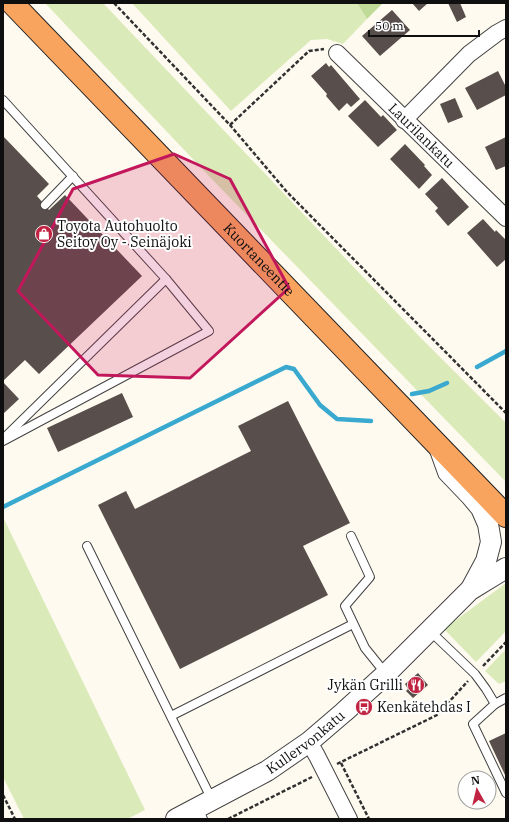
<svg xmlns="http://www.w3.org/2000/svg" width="509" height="822" viewBox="0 0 509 822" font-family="'IBM Plex Serif',serif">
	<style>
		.green { fill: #daeab9 }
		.forest { fill: #c0db98 }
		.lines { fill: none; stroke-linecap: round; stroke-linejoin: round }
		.stream { stroke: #3aa9cf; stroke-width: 4.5 }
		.building { fill: #584e4b }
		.service-casing { stroke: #424242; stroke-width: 10 }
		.minor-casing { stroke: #424242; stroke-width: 18 }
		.tertiary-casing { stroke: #424242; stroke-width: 22 }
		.trunk-casing { stroke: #202020; stroke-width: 24 }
		.path { stroke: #313131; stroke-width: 2.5; stroke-dasharray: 4 2; stroke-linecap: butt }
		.service { stroke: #fff; stroke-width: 8 }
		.minor { stroke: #fff; stroke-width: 16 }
		.tertiary { stroke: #fff; stroke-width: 20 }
		.trunk { stroke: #f8a45f; stroke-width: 22 }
		.marked { fill: #c2185b; fill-opacity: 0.2; stroke: #c2185b; stroke-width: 3; stroke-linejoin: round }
		.labels { text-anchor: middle; stroke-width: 4; stroke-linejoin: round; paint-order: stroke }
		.street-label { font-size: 14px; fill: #0f0f0f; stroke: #fff }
		.poi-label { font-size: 14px; fill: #0f0f0f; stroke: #fff; text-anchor: start }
	</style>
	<rect width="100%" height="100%" fill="#fffaf0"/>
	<g class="green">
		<path d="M45,3H103L419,336L506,423V482L206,173Z"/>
		<path d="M132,3H357L367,19L343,44L327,39L311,40L231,111Z"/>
		<path d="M3,517L145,810L127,819H24L3,777Z"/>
		<path d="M506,583V631L476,662L444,629Z"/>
		<path d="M506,649V681L499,684L485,671Z"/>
	</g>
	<path class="forest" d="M357,3H383L367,19Z"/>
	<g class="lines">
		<g class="stream">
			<path d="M477,367L506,351"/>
			<path d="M412,394L429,391L447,383"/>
			<path d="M3,507L286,367L294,369L320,405L337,419L371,421"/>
		</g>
	</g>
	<g class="building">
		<path d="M412,3H428L419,11Z"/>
		<path d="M448,3H460L466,17L457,22Z"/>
		<path d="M392,10L410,30L380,56L362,36Z"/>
		<path d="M326,63L329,67L331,65L360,99L351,107L347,103L339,111L326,96L327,94L311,76Z"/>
		<path d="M498,71L506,87V95L477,110L465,88Z"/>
		<path d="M455,98L463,117L448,123L440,104Z"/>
		<path d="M365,100L381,117L383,115L397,130L378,147L348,116Z"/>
		<path d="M3,136L49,184L37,196L49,210L65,195L142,276L39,374L25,360L3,381Z"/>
		<path d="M506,137V166L496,170L485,147Z"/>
		<path d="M405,144L425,165L424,166L432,175L419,189L390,159Z"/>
		<path d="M442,178L469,207L448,226L435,211L438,208L425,194Z"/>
		<path d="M483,219L495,232L496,230L506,240V259L497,267L467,233Z"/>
		<path d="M3,382L19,399L3,414Z"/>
		<path d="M122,393L133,417L58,452L47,428Z"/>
		<path d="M288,401L350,523L303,546L328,595L180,669L98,505L126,491L135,509L251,451L238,426Z"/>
		<path d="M418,673L428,685L413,698L406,691L408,689L405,684Z"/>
		<path d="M506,733V777L489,741Z"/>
	</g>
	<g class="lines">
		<defs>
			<g id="service">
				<path d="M3,100L166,279L209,331L3,441"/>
				<path d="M45,205L73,176"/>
				<path d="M5,437L166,279"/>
				<path d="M351,536L370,577L345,606L365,648L386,674"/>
				<path d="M87,546L212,800"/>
				<path d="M430,631L475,674L486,689L495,704L506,698"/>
				<path d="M495,704L473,724L506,793"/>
				<path d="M171,716L353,624"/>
				<path d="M198,808L203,819"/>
			</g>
			<g id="minor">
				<path id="s1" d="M337,53L506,218"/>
				<path d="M404,120L469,54L497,33L506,28"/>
				<path d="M309,742L317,756L349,819"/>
			</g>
			<g id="tertiary">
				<path d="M439,447L448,472L471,496L481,508L488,524L491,542L486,561L471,589"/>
				<path id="s2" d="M176,819L267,771L309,742L344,712L386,674L470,590L506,568"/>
			</g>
			<g id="trunk">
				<path id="s3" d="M12,3L506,516"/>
			</g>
		</defs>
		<use href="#service" class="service-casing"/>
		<use href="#minor" class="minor-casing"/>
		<use href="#tertiary" class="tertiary-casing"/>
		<use href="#trunk" class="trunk-casing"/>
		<g class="path">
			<path d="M114,3L230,125L287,192L506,413"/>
			<path d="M230,125L309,51L324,49"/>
			<path d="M483,666L506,642"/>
			<path d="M341,763L369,819"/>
			<path d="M337,764L437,715L468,681"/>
			<path d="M3,795L15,819"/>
			<path d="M228,819L312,777"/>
		</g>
		<use href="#service" class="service"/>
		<use href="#minor" class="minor"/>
		<use href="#tertiary" class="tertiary"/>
		<use href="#trunk" class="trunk"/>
	</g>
	<path class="marked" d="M174,154L230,179L289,288L190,378L98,375L18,291L73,189Z"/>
	<defs>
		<symbol id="shop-disc" viewBox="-11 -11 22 22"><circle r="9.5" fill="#c12443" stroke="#fff"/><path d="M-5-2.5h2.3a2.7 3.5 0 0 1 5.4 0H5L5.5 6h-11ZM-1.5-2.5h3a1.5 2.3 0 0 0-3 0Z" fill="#fff"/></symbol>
		<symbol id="restaurant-disc" viewBox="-11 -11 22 22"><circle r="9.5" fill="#c12443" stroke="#fff"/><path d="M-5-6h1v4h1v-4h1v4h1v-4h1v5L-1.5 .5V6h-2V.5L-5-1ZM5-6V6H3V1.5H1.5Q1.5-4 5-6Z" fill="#fff"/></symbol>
		<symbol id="bus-disc" viewBox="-11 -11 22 22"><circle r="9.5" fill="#c12443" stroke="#fff"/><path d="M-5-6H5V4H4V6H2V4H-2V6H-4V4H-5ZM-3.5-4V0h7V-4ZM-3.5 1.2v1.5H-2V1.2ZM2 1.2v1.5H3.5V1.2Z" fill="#fff"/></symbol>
	</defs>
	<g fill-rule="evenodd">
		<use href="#shop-disc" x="34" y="224" width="20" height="20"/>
		<use href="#restaurant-disc" x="406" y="675" width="20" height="20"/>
		<use href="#bus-disc" x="354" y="697" width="20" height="20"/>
	</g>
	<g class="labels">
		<g class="street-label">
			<text dy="5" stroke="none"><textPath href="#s1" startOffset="118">Laurilankatu</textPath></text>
			<text dy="5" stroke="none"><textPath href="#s3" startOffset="356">Kuortaneentie</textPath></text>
			<text dy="5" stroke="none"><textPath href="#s2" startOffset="151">Kullervonkatu</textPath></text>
		</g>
		<g class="poi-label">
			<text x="57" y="231">Toyota Autohuolto<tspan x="57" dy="16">Seitoy Oy - Seinäjoki</tspan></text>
			<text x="403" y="690" text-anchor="end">Jykän Grilli</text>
			<text x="377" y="712">Kenkätehdas I</text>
		</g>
	</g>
	<rect width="509" height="822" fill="none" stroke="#0f0f0f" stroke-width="8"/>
	<g transform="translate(477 790) rotate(352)"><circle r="19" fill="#ffffff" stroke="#9f9f9f"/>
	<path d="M0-3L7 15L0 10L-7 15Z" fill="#c12443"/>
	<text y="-6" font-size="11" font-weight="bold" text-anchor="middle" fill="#0f0f0f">N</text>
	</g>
	<path d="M369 30v6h110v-6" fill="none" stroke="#0f0f0f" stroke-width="2"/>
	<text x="375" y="30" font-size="12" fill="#0f0f0f" stroke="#ffffff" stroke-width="3" paint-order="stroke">50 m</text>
</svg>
